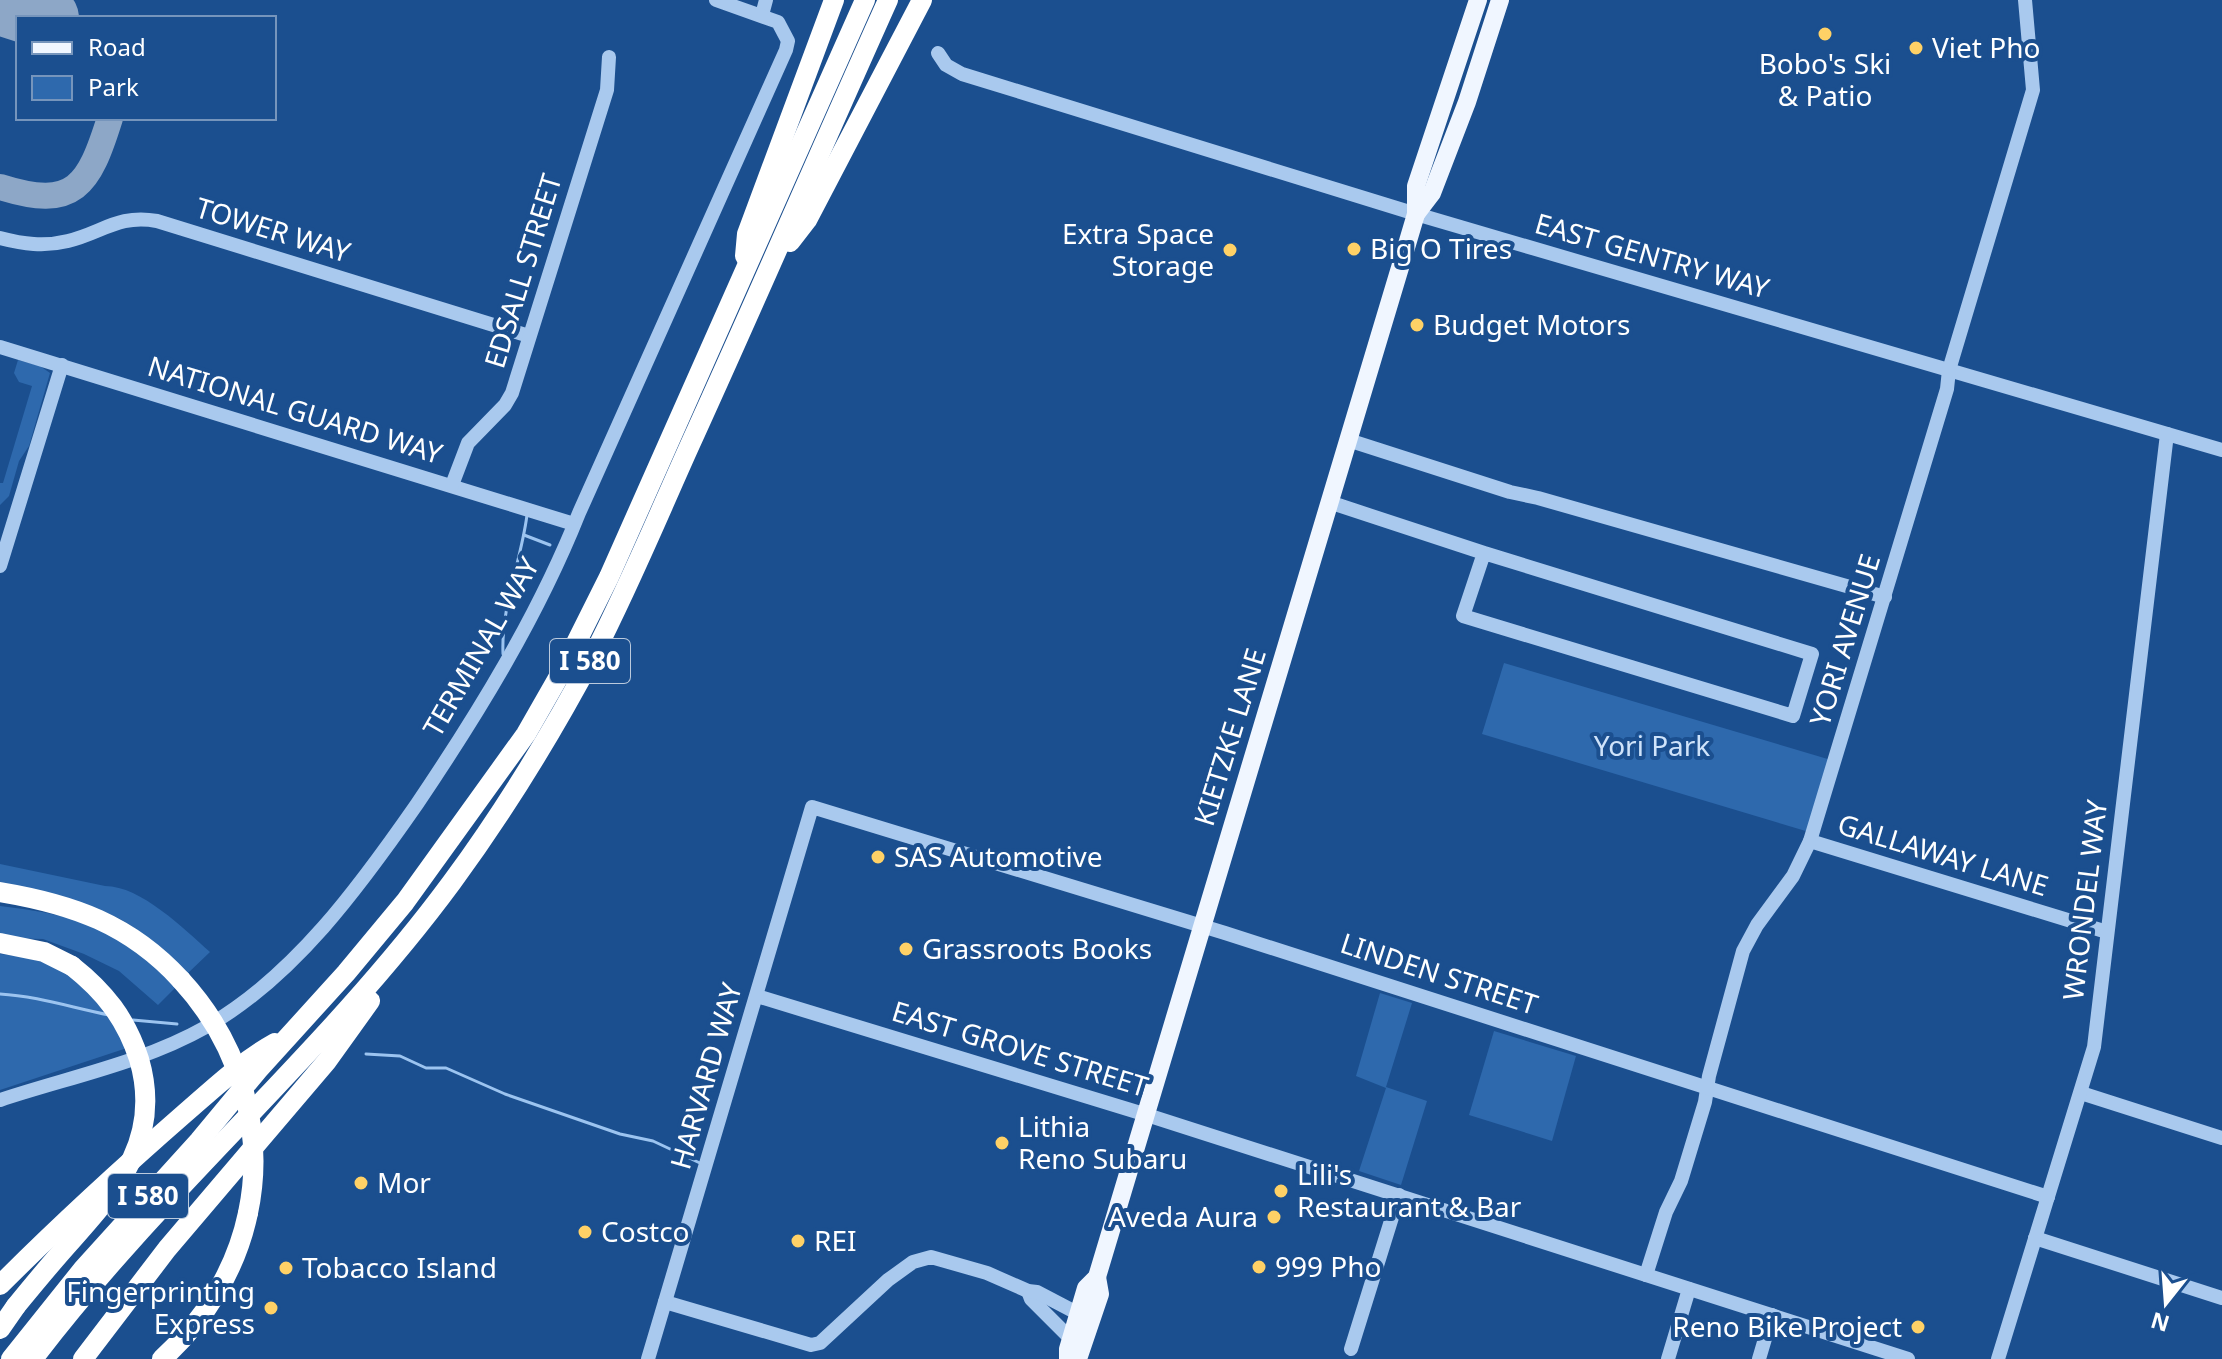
<svg xmlns="http://www.w3.org/2000/svg" width="2222" height="1359" viewBox="0 0 2222 1359" font-family="'Noto Sans',sans-serif">
	<style>
		.green { fill: #2e69ad }
		.lines { fill: none; stroke-linecap: round; stroke-linejoin: round }
		.stream { stroke: #9cc4f0; stroke-width: 3 }
		.taxiway { stroke: #8da7c7; stroke-width: 26 }
		.runway { stroke: #8da7c7; stroke-width: 64 }
		.minor { stroke: #a9c9ee; stroke-width: 14 }
		.major { stroke: #f0f6ff; stroke-width: 18 }
		.highway { stroke: #fff; stroke-width: 20 }
		.highway-bridge { stroke: #fff; stroke-width: 20 }
		.poi-dot { fill: #ffd166; stroke: #1b4f8f; stroke-width: 3 }
		.labels { text-anchor: middle; stroke-width: 8; stroke-linejoin: round; paint-order: stroke }
		.shield { fill: #1b4f8f; stroke: #bbcadd; stroke-width: 2 }
		.shield-label { font-size: 26px; font-weight: bold; fill: #fff }
		.poi-label { font-size: 28px; fill: #fff; stroke: #1b4f8f; text-anchor: start }
		.street-label { font-size: 28px; fill: #fff; stroke: #1b4f8f }
		.park-label { font-size: 28px; fill: #cfe3fa; stroke: #1b4f8f }
	</style>
	<rect width="100%" height="100%" fill="#1b4f8f"/>
	<g class="green">
		<path d="M18,360L40,366L50,373L29,446L19,461L9,496L0,505V483H3L32,386L19,382L14,373Z"/>
		<path d="M1504,663L1831,760L1809,832L1482,734Z"/>
		<path d="M0,864L105,886C141,886 184,929 210,952L187,974C166,955 146,933 120,919C87,901 37,896 0,887Z"/>
		<path d="M0,906C41,911 83,917 119,939C140,951 159,970 178,985L158,1005L119,971L84,954L43,939L0,938Z"/>
		<path d="M0,954C31,957 62,965 86,986C102,1000 118,1029 130,1047L0,1090Z"/>
		<path d="M1380,993L1412,1003L1386,1087L1427,1101L1401,1185L1359,1171L1386,1088L1356,1076Z"/>
		<path d="M1494,1031L1576,1056L1552,1141L1469,1115Z"/>
	</g>
	<g class="lines">
		<g class="stream">
			<path d="M524,535L550,545"/>
			<path d="M503,654C501,606 521,562 527,515"/>
			<path d="M0,994C37,996 73,1008 109,1015"/>
			<path d="M133,1020L177,1024"/>
			<path d="M366,1054L400,1056L426,1068H446L505,1094L620,1134L653,1141L702,1164"/>
		</g>
		<path class="taxiway" d="M0,187C75,211 89,185 110,118"/>
		<path class="runway" d="M0,3L47,18"/>
		<g class="minor">
			<path d="M762,15L766,0"/>
			<path d="M938,53L946,65L962,74L1416,214L2222,450"/>
			<path d="M0,238C23,244 44,247 68,241C102,233 118,214 157,221L529,336"/>
			<path d="M0,347L574,524"/>
			<path d="M1348,440L1510,492L1538,498L1885,597"/>
			<path d="M452,485L468,443L505,405L512,393L607,90L609,57"/>
			<path d="M1329,502L1484,553L1812,654L1793,716L1463,616L1484,553"/>
			<path d="M0,566L62,365"/>
			<path d="M1810,841L2107,932"/>
			<path d="M757,996L1147,1115L1908,1359"/>
			<path d="M2081,1093L2222,1138"/>
			<path d="M0,1100C69,1077 142,1063 206,1027C294,977 360,886 417,804C479,712 538,616 579,513L786,50L788,41L778,22L716,0"/>
			<path d="M2035,1238L2222,1298"/>
			<path d="M1646,1275L1666,1212L1681,1181L1705,1102L1709,1076L1743,951L1757,925L1793,876L1810,841L1947,389L1949,370L2033,90L2025,0"/>
			<path d="M1028,1291L1031,1299L1071,1339"/>
			<path d="M665,1302L811,1345L820,1343L888,1280L913,1262L931,1257L987,1273L1028,1291L1037,1292L1079,1314L1084,1320"/>
			<path d="M1351,1349L1399,1195"/>
			<path d="M648,1359L812,807L1225,933L2048,1197"/>
			<path d="M1668,1359L1689,1289"/>
			<path d="M1759,1359L1772,1315"/>
			<path d="M1998,1359L2094,1047L2167,434"/>
		</g>
		<g class="major">
			<path d="M1416,214L1432,193L1467,102L1500,0"/>
			<path d="M1068,1359V1349L1086,1288L1097,1277L1408,241L1416,214V186L1478,0"/>
			<path d="M1078,1359L1100,1294L1097,1277"/>
		</g>
		<g class="highway">
			<path d="M790,242L807,220L922,0"/>
			<path d="M745,256L747,234L834,0"/>
			<path d="M0,892C72,904 130,924 181,980"/>
			<path d="M0,943L44,952L72,966"/>
			<path d="M0,1285C59,1226 121,1169 184,1114C213,1089 241,1062 275,1043"/>
			<path d="M0,1329L16,1306"/>
			<path d="M11,1359L83,1269L199,1141L258,1070L346,973L405,902L526,734L562,671L609,577L865,0"/>
			<path d="M33,1359C161,1190 326,1053 452,882C505,810 552,733 594,654C629,586 658,516 689,447C757,298 821,149 888,0"/>
			<path d="M83,1359L167,1249L327,1061L370,1001"/>
			<path d="M162,1359C205,1320 236,1270 248,1213"/>
		</g>
		<g class="highway-bridge">
			<path d="M181,980C238,1042 266,1128 248,1213"/>
			<path d="M16,1306C34,1284 53,1261 72,1240C120,1186 162,1137 139,1059C126,1019 105,992 72,966"/>
		</g>
	</g>
	<g class="poi-dot">
		<circle cx="1825" cy="34" r="8"/>
		<circle cx="1916" cy="48" r="8"/>
		<circle cx="1354" cy="249" r="8"/>
		<circle cx="1230" cy="250" r="8"/>
		<circle cx="1417" cy="325" r="8"/>
		<circle cx="878" cy="857" r="8"/>
		<circle cx="906" cy="949" r="8"/>
		<circle cx="1002" cy="1143" r="8"/>
		<circle cx="361" cy="1183" r="8"/>
		<circle cx="1281" cy="1191" r="8"/>
		<circle cx="1274" cy="1217" r="8"/>
		<circle cx="585" cy="1232" r="8"/>
		<circle cx="798" cy="1241" r="8"/>
		<circle cx="1259" cy="1267" r="8"/>
		<circle cx="286" cy="1268" r="8"/>
		<circle cx="271" cy="1308" r="8"/>
		<circle cx="1918" cy="1327" r="8"/>
	</g>
	<g class="labels">
		<g class="shield">
			<rect x="550" y="639" width="80" height="44" rx="6"/>
			<rect x="108" y="1174" width="80" height="44" rx="6"/>
		</g>
		<g class="shield-label">
			<text x="590" y="670">I 580</text>
			<text x="148" y="1205">I 580</text>
		</g>
		<g class="poi-label">
			<text x="1932" y="58">Viet Pho</text>
			<text x="1825" y="74" text-anchor="middle">Bobo's Ski<tspan x="1825" dy="32">&amp; Patio</tspan></text>
			<text x="1214" y="244" text-anchor="end">Extra Space<tspan x="1214" dy="32">Storage</tspan></text>
			<text x="1370" y="259">Big O Tires</text>
			<text x="1433" y="335">Budget Motors</text>
			<text x="894" y="867">SAS Automotive</text>
			<text x="922" y="959">Grassroots Books</text>
			<text x="1018" y="1137">Lithia<tspan x="1018" dy="32">Reno Subaru</tspan></text>
			<text x="1297" y="1185">Lili's<tspan x="1297" dy="32">Restaurant &amp; Bar</tspan></text>
			<text x="377" y="1193">Mor</text>
			<text x="1258" y="1227" text-anchor="end">Aveda Aura</text>
			<text x="601" y="1242">Costco</text>
			<text x="814" y="1251">REI</text>
			<text x="1275" y="1277">999 Pho</text>
			<text x="302" y="1278">Tobacco Island</text>
			<text x="255" y="1302" text-anchor="end">Fingerprinting<tspan x="255" dy="32">Express</tspan></text>
			<text x="1902" y="1337" text-anchor="end">Reno Bike Project</text>
		</g>
		<g class="street-label">
			<text transform="translate(273 230) rotate(17)" y="10">TOWER WAY</text>
			<text transform="translate(1652 256) rotate(16)" y="10">EAST GENTRY WAY</text>
			<text transform="translate(523 271) rotate(-73)" y="10">EDSALL STREET</text>
			<text transform="translate(295 410) rotate(17)" y="10">NATIONAL GUARD WAY</text>
			<text transform="translate(1845 640) rotate(-73)" y="10">YORI AVENUE</text>
			<text transform="translate(481 647) rotate(-60)" y="10">TERMINAL WAY</text>
			<text transform="translate(1230 737) rotate(-73)" y="10">KIETZKE LANE</text>
			<text transform="translate(1943 855) rotate(17)" y="10">GALLAWAY LANE</text>
			<text transform="translate(2085 900) rotate(-83)" y="10">WRONDEL WAY</text>
			<text transform="translate(1439 974) rotate(18)" y="10">LINDEN STREET</text>
			<text transform="translate(1020 1049) rotate(17)" y="10">EAST GROVE STREET</text>
			<text transform="translate(706 1076) rotate(-74)" y="10">HARVARD WAY</text>
		</g>
		<g class="park-label">
			<text x="1652" y="756">Yori Park</text>
		</g>
	</g>
	<rect x="16" y="16" width="260" height="104" fill="#1b4f8f" stroke="#7695bc" stroke-width="2"/>
	<rect x="32" y="42" width="40" height="12" fill="#f0f6ff" stroke="#7695bc" stroke-width="2"/>
	<text x="88" y="56" font-size="24" fill="#ffffff">Road</text>
	<rect x="32" y="76" width="40" height="24" fill="#2e69ad" stroke="#7695bc" stroke-width="2"/>
	<text x="88" y="96" font-size="24" fill="#ffffff">Park</text>
	<g transform="translate(2166 1303) rotate(197)" stroke="#1b4f8f" stroke-width="6" paint-order="stroke">
	<path d="M0-6L14 30L0 20L-14 30Z" fill="#ffffff"/>
	<text y="-12" font-size="22" font-weight="bold" text-anchor="middle" fill="#ffffff">N</text>
	</g>
</svg>
